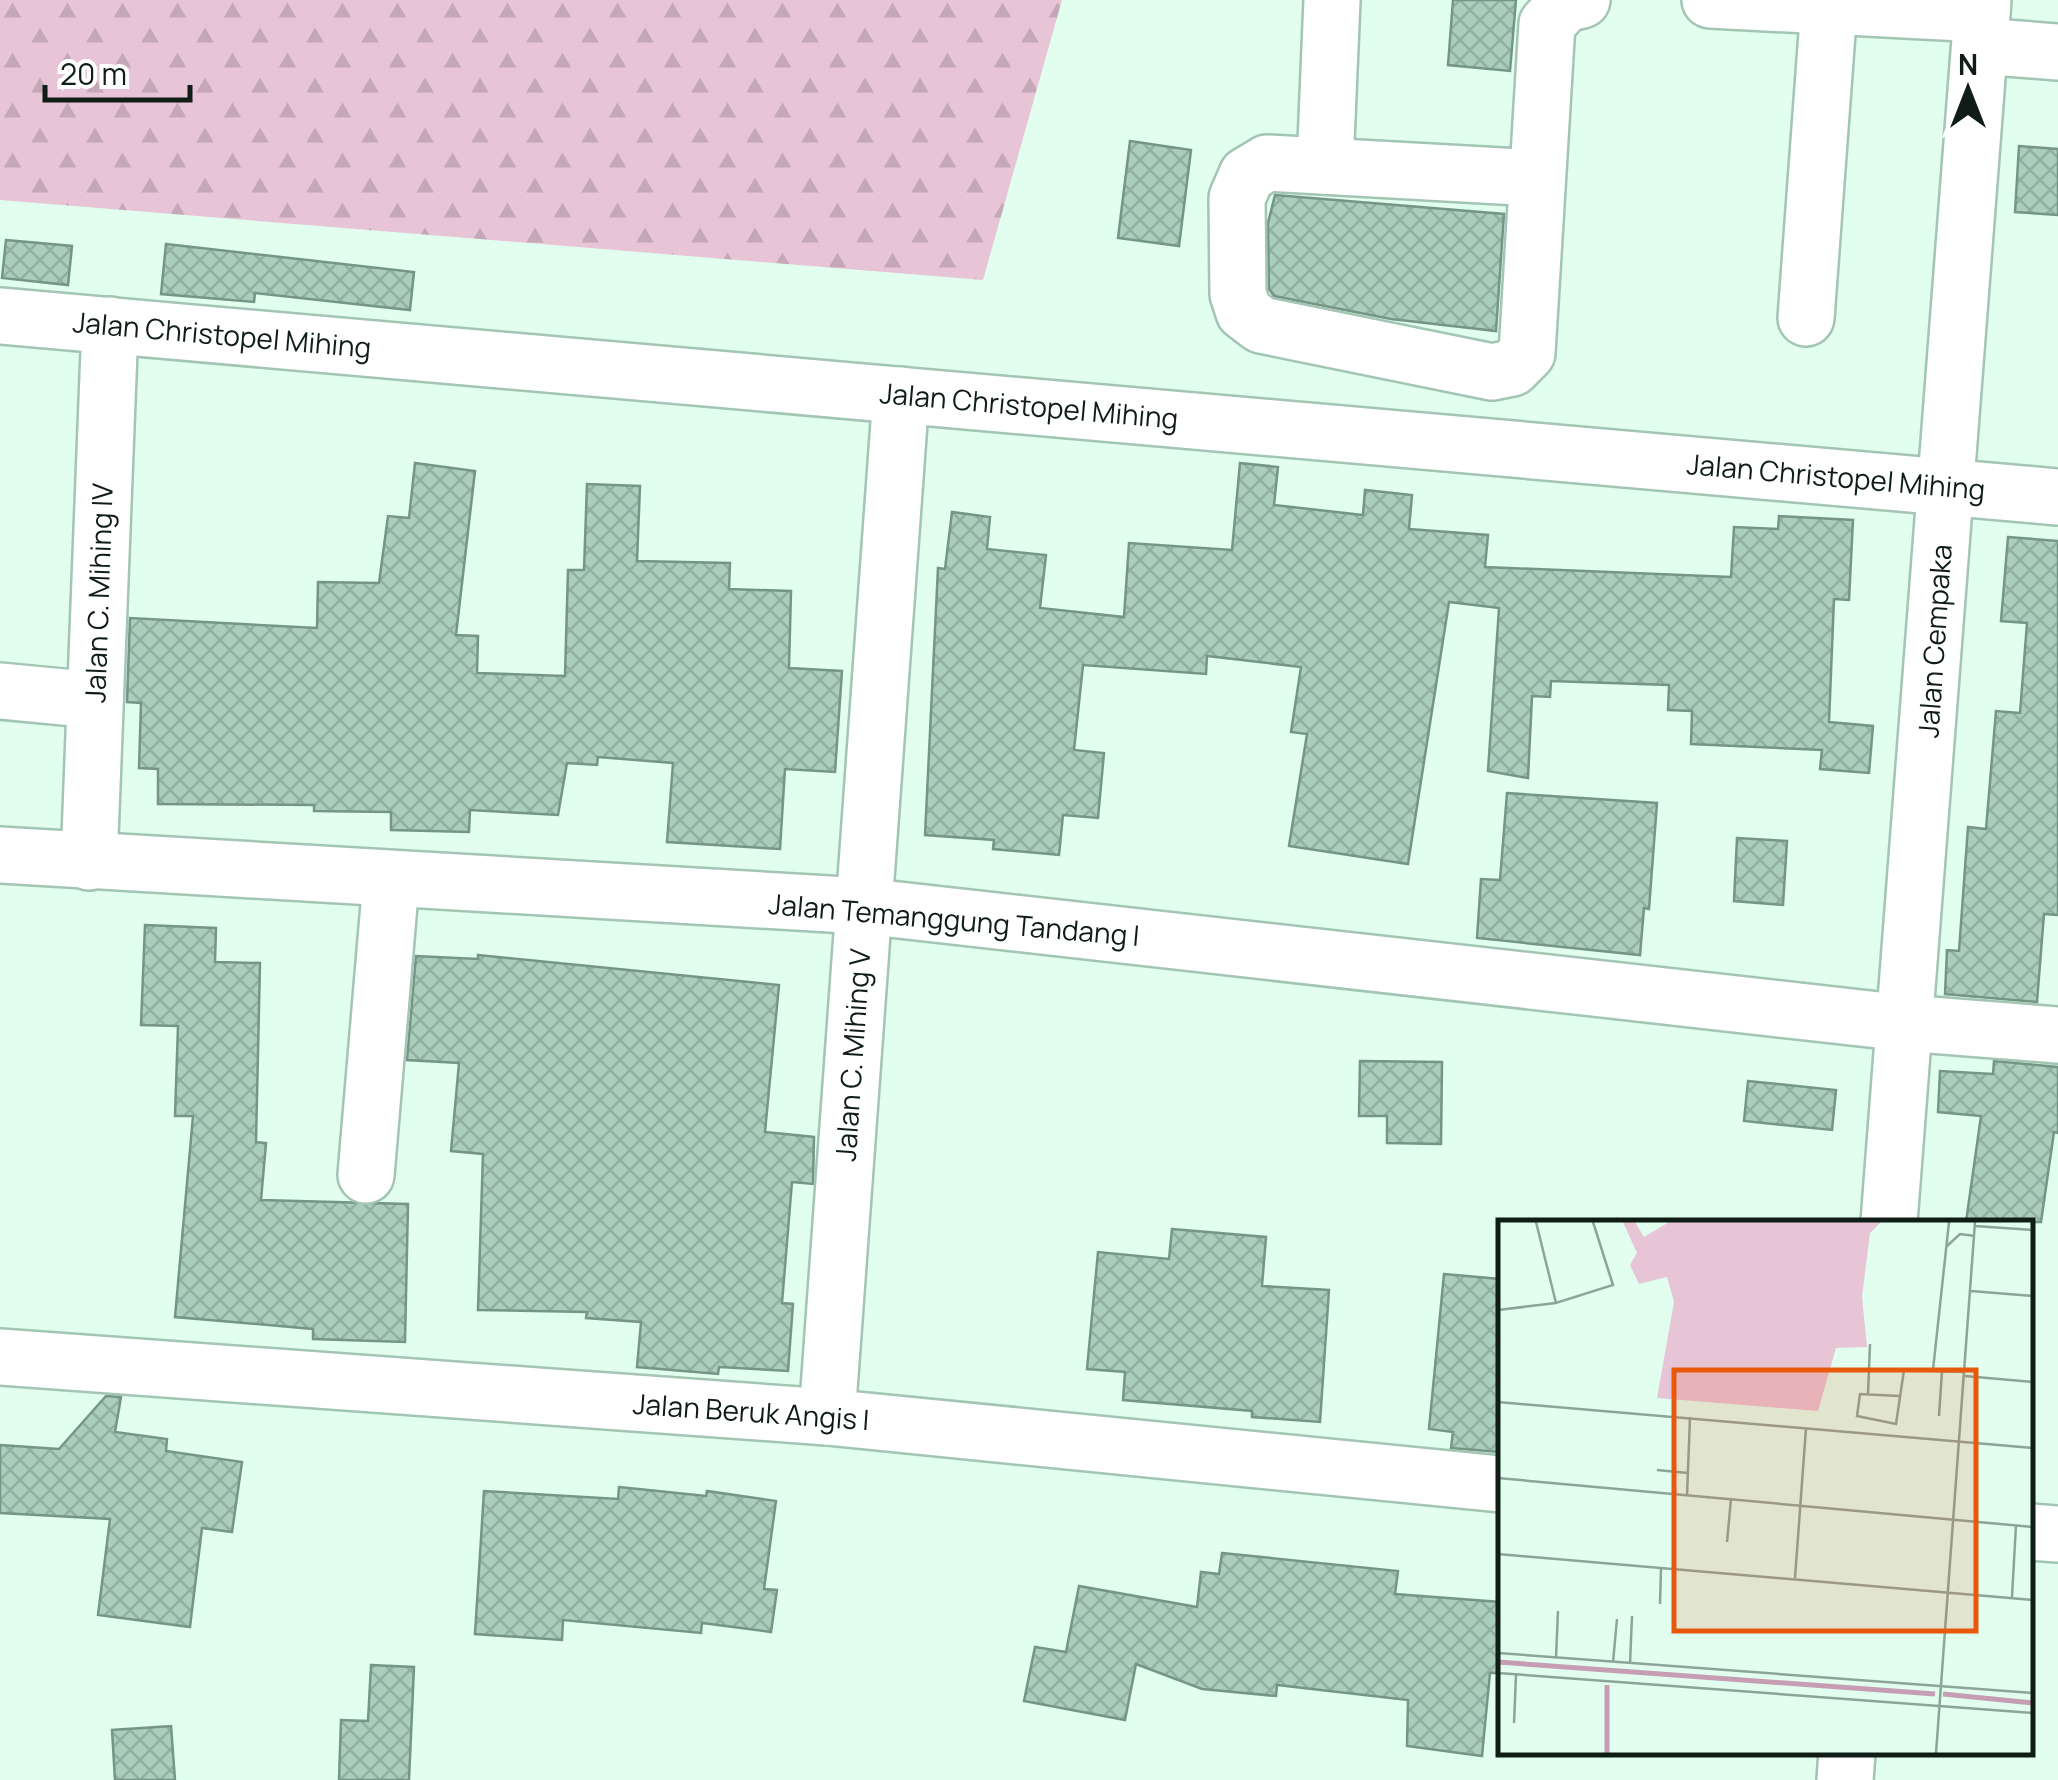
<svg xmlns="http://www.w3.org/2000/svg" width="2058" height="1780" viewBox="0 0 2058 1780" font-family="Manrope,sans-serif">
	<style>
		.forest { fill: url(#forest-firs) }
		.building { fill: url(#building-cross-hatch); stroke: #759686; stroke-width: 2.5 }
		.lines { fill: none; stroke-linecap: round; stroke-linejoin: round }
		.minor-casing { stroke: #a2c5b4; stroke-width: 60 }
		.minor { stroke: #fff; stroke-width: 55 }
		.labels { text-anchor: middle; stroke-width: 9; stroke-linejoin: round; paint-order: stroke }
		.street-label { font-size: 28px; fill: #101d17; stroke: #fff }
		.inset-river { fill: none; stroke: #c59eb3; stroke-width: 5 }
		.inset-road { fill: none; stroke: #8da499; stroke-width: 2.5 }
		.view { fill: #e8590c; fill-opacity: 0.15; stroke: #e8590c; stroke-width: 5 }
		.inset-edge { fill: none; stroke: #101d17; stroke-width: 5 }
	</style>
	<defs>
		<pattern id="forest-firs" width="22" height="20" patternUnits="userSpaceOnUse" patternTransform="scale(2.5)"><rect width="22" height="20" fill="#e7c4d6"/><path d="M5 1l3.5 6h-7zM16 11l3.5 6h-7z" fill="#c5a8b7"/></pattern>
		<pattern id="building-cross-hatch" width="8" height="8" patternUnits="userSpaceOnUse" patternTransform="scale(2.5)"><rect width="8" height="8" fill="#abcebc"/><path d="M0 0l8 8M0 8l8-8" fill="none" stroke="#92b0a1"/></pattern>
	</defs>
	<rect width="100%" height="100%" fill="#e1feef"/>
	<path class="forest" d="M0,0H1062L983,280L0,200Z"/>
	<g class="building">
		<path d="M1453,0H1516L1510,71L1448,65Z"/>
		<path d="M1130,141L1191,150L1179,246L1118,238Z"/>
		<path d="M2019,146L2058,149V215L2015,212Z"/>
		<path d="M1275,195L1504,214L1496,331L1391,319L1274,296L1269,289L1268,223Z"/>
		<path d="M6,240L72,246L68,285L2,278Z"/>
		<path d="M166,244L414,272L410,310L255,293L254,302L161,294Z"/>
		<path d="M415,463L475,471L456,635L478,636L477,673L565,676L568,570H584L587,484L640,486L637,561L730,563L729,589L791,591L789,668L842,671L835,772L785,769L780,849L667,842L673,763L598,757L597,765L567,763L558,815L470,810L469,832L391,830V812L314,811V805L158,804V769L139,768L141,703L127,702L130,618L317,628L318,582L379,583L388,516L409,518Z"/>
		<path d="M1240,463L1278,467L1274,505L1363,515L1365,490L1412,495L1409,529L1488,535L1485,567L1731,577L1734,527L1778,529L1779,516L1853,520L1849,600L1834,599L1829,722L1873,726L1869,773L1820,769L1822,750L1691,744L1692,711L1668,710L1669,685L1551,681L1550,697L1532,696L1528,778L1488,771L1499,608L1449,602L1408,864L1289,846L1307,734L1291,732L1301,667L1207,656L1206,674L1083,665L1074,750L1104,753L1098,818L1063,815L1059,855L993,849L994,840L925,835L938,568L945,569L952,512L990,517L987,549L1046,555L1040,608L1124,617L1129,543L1232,550Z"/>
		<path d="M2008,537L2058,541V915L2044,914L2037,1002L1945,994L1947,950L1959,951L1968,827L1986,829L1996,711L2020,713L2027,623L2001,621Z"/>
		<path d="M1507,793L1657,803L1649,909L1644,908L1640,955L1477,938L1481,879L1500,880Z"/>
		<path d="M1737,838L1787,841L1783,905L1734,901Z"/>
		<path d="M145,925L216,928L215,962L260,963L256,1142L266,1143L261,1200L408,1204L405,1342L313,1339V1329L175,1317L193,1116H175L178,1026L141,1025Z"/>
		<path d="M478,955L779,985L765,1132L814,1137L813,1184L792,1182L782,1303L793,1304L788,1371L719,1367L718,1374L637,1367L641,1322L586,1318L587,1312L478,1310L483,1154L451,1151L459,1063L407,1060L416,956L478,959Z"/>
		<path d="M1360,1061L1442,1062L1441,1144L1387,1143V1116H1359Z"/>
		<path d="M1994,1061L2058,1067V1133L2054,1132L2041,1222H1966L1981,1116L1938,1112L1940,1071L1993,1074Z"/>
		<path d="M1748,1081L1836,1090L1832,1130L1744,1121Z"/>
		<path d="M1172,1229L1266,1237L1262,1286L1329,1290L1320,1422L1252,1417V1411L1123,1400L1125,1372L1087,1369L1098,1252L1169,1259Z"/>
		<path d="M1444,1274L1500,1279L1499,1452L1451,1448L1453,1432L1429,1429Z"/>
		<path d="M106,1396L121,1397L115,1432L167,1439L166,1451L242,1462L232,1532L202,1528L190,1627L98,1615L110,1519L0,1513V1445L59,1449Z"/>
		<path d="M619,1487L706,1496L707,1491L776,1501L764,1589L777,1590L771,1632L702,1623L701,1633L563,1620L562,1640L475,1634L484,1491L618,1499Z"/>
		<path d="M1222,1553L1398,1571L1395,1594L1500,1602V1673H1490L1482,1756L1407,1746L1408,1700L1277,1685L1276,1696L1202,1689L1136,1664L1125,1720L1024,1701L1035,1647L1066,1652L1079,1586L1197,1607L1201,1572L1219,1574Z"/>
		<path d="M371,1665L414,1667L409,1780H339L341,1720L368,1721Z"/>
		<path d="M171,1726L175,1780H115L112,1730Z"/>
	</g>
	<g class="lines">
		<defs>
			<g id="minor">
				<path d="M1710,0L1982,14"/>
				<path d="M1980,46L2058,52"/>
				<path d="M1325,166L1332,0"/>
				<path d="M1537,178L1267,163L1247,175L1237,198L1238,294L1244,312L1261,325L1492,372L1512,368L1527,353L1547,24L1565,4L1582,0"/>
				<path d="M0,316L2058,497"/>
				<path d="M1806,318L1829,6"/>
				<path d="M0,691L95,700"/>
				<path d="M0,855L863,906L1905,1023L2058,1035"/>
				<path d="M89,862L110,325"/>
				<path d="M366,1175L391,881"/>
				<path d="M1889,1222L1983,0"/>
				<path d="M0,1357L827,1417L1500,1484"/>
				<path d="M827,1417L901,395"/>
				<path d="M2030,1532L2058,1534"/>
				<path d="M1845,1780L1847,1752"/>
			</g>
		</defs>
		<use href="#minor" class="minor-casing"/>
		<use href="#minor" class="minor"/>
	</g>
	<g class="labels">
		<g class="street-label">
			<text transform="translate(222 335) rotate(5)" y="10">Jalan Christopel Mihing</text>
			<text transform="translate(1029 406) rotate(5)" y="10">Jalan Christopel Mihing</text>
			<text transform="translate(1836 477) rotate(5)" y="10">Jalan Christopel Mihing</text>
			<text transform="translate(99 593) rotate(-88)" y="10">Jalan C. Mihing IV</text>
			<text transform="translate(1935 641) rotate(-86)" y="10">Jalan Cempaka</text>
			<text transform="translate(954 920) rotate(5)" y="10">Jalan Temanggung Tandang I</text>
			<text transform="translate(853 1055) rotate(-86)" y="10">Jalan C. Mihing V</text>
			<text transform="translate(751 1412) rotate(4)" y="10">Jalan Beruk Angis I</text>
		</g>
	</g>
	<g transform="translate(1498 1220)">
		<rect width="535" height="535" fill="#e1feef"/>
		<path d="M125,2H137L146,17L171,2H383L372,13L364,77L369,127L338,128L320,191L159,178L176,82L169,57L141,64L132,45L139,33Z" fill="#e7c4d6"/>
		<path class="inset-river" d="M0,442L437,474M445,474L535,483M109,533V465"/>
		<path class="inset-road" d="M38,2L58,83L115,65L95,2M477,6L535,10M449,26L462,14L477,16M473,71L535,76M0,90L58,83M435,150L451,2M467,156L535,162M370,174L372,124M401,176L362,174L359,196L398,204L406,150L467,152M0,182L535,228M441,196L444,151M159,250L190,253M0,258L535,307M189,276L192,197M229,322L233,279M0,334L535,380M297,358L308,208M514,377L518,305M162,384L163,348M0,433L535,473M58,438L60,391M115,442L119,399M132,444L134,396M0,453L535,493M16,503L18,455M438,533L477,2"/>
		<path class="view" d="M176,150H478V411H176Z"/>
		<rect width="535" height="535" class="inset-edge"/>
	</g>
	<g transform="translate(1968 90)" stroke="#ffffff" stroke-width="8" paint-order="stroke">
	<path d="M0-8L18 38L0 25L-18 38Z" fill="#101d17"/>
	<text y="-15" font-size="28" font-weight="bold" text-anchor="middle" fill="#101d17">N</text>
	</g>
	<path d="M45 85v15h145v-15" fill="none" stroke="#101d17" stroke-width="5"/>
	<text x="60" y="85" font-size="30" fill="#101d17" stroke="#ffffff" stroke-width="8" paint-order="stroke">20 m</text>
</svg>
